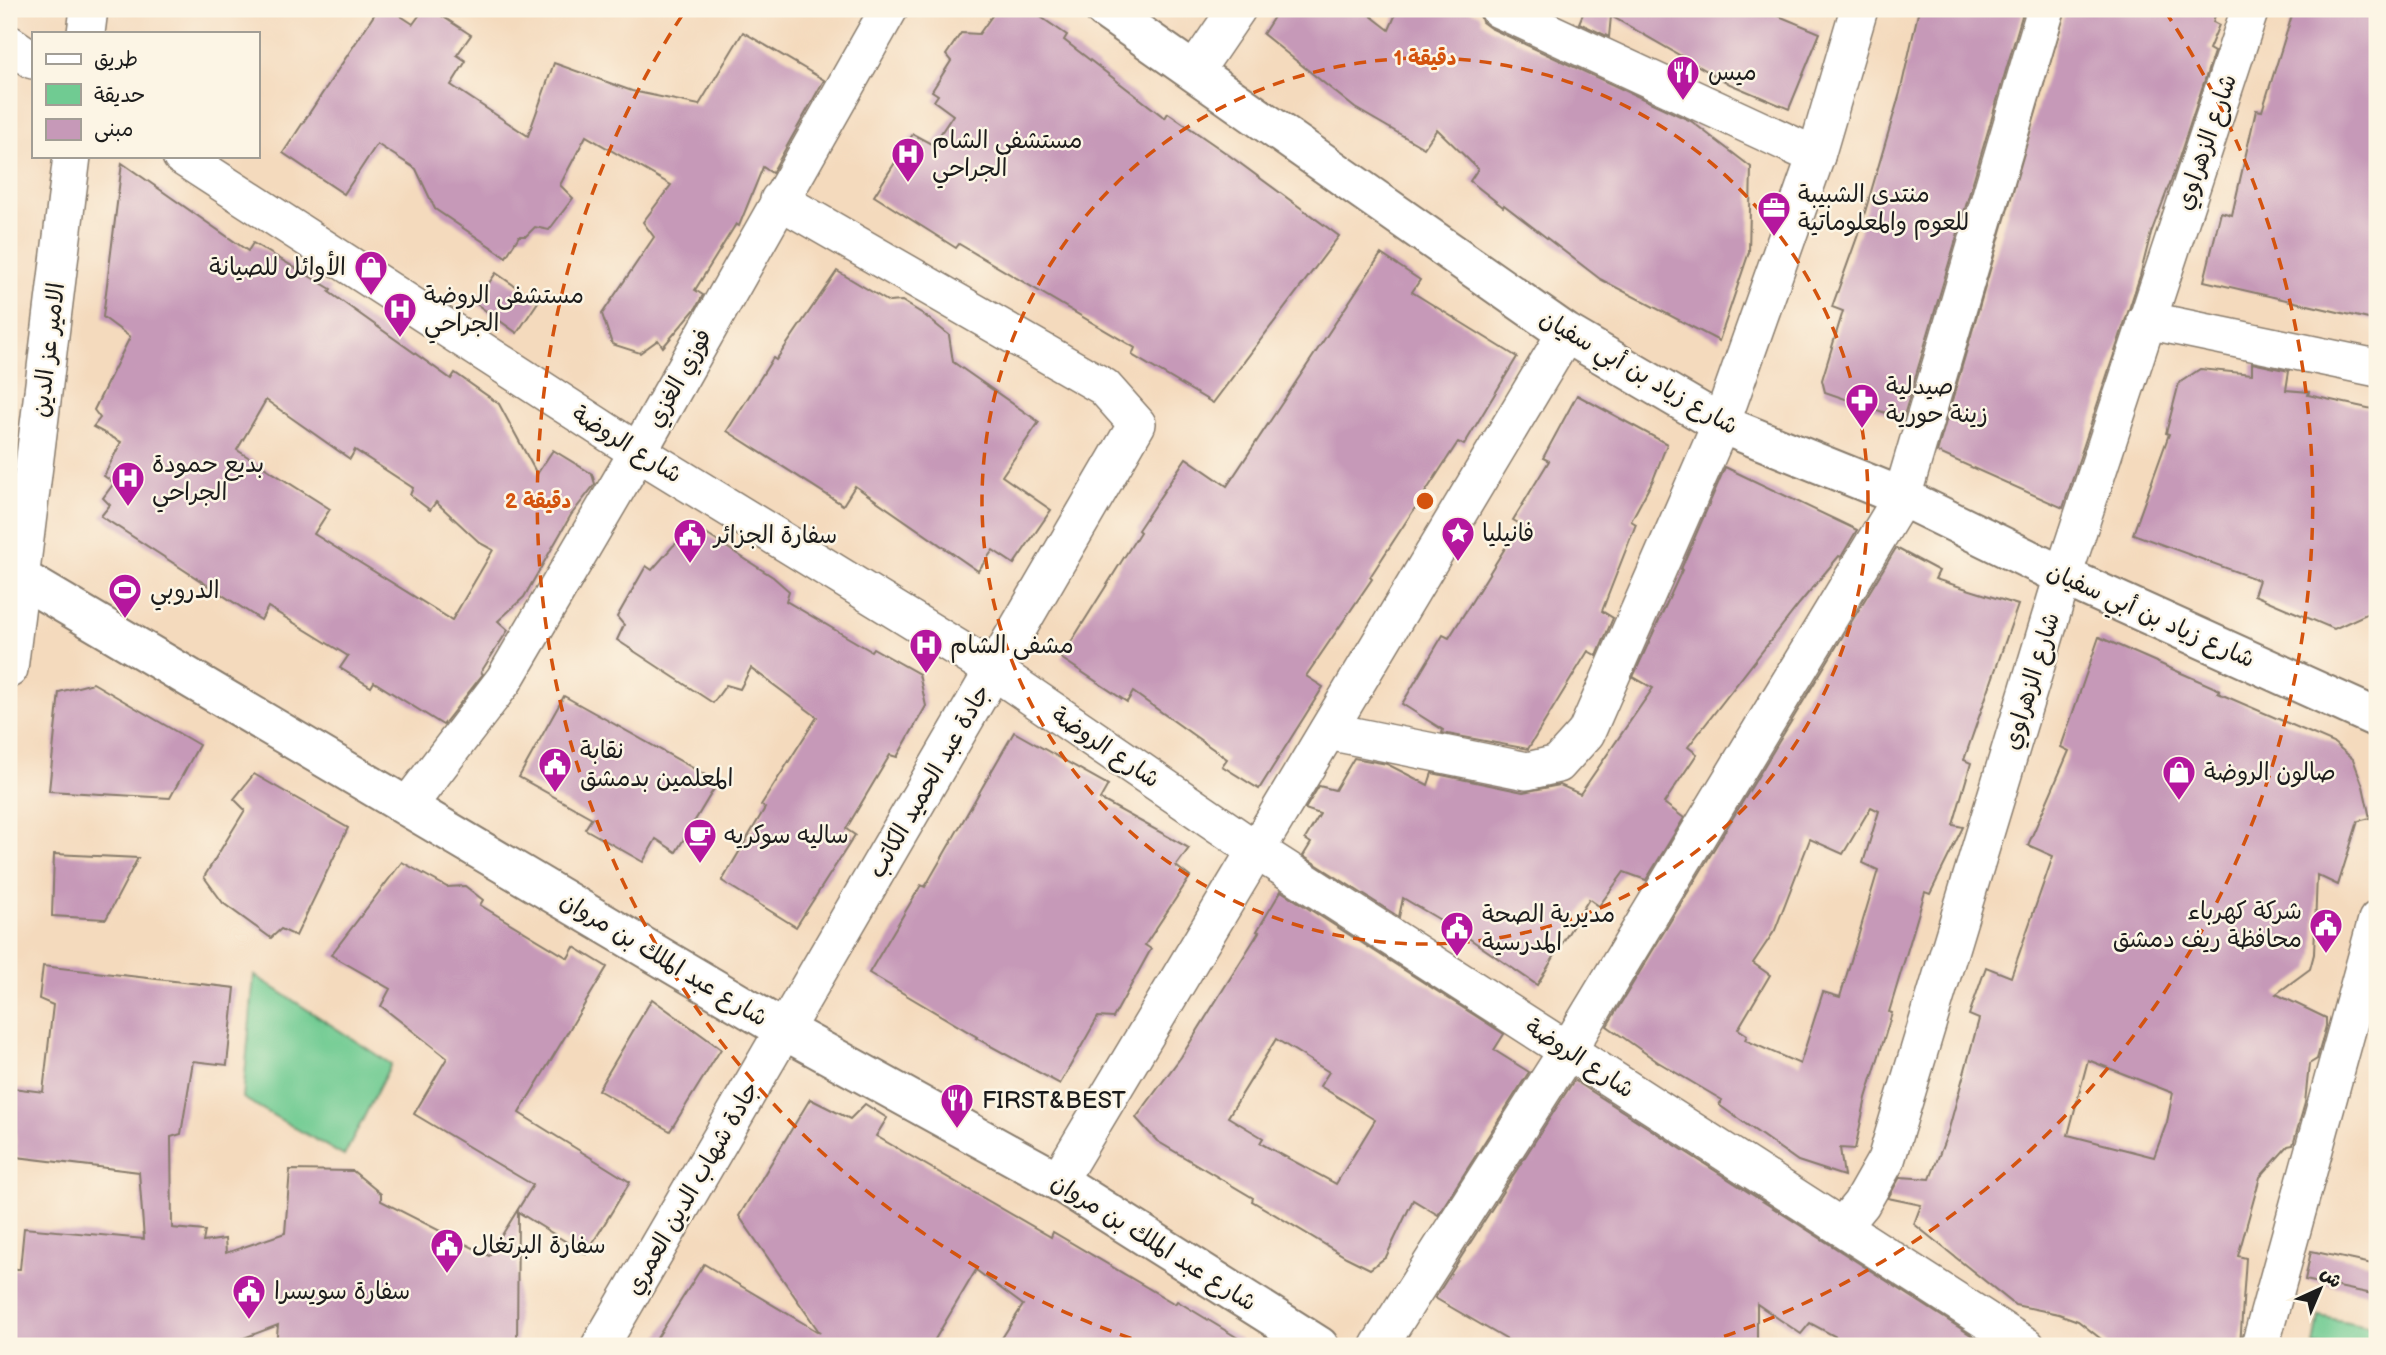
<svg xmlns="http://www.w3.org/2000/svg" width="2386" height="1355" viewBox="0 0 2386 1355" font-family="'Balsamiq Sans','Playpen Sans Arabic',sans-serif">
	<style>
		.green { fill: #70cb92; stroke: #467457; stroke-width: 2 }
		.building { fill: #c699b8; fill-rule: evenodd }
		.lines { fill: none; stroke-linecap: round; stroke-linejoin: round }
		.minor-casing { stroke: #887b6c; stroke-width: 40 }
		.tertiary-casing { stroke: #887b6c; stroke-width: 42 }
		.minor { stroke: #fff; stroke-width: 37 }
		.tertiary { stroke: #fff; stroke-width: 38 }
		.ring { fill: none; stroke: #d4530e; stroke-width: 3.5; stroke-dasharray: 12 9 }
		.labels { text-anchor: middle; stroke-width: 5; stroke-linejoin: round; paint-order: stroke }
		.poi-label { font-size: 24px; fill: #1c1c1c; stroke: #fcf5e5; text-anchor: start }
		.street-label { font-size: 24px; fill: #1c1c1c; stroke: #fcf5e5 }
		.centre { fill: #d4530e; stroke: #fcf5e5; stroke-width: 3.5 }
		.ring-label { font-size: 21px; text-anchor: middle; font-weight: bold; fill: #d4530e; stroke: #fcf5e5; stroke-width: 5; stroke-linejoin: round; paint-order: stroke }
	</style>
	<rect width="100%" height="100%" fill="#fcf5e5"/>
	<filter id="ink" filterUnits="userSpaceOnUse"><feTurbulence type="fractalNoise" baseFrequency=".0143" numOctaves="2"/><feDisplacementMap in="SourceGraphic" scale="14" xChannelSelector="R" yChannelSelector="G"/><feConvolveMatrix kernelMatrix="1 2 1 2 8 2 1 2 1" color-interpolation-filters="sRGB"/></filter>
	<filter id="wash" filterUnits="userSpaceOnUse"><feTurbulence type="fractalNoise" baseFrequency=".00686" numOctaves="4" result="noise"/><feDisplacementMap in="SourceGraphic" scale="28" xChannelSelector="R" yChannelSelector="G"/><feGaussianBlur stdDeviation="1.57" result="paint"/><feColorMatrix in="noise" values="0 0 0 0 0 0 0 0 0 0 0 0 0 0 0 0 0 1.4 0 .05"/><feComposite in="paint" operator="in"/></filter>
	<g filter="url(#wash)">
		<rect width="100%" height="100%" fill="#f4dabd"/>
		<g class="green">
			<path d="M254,975L391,1064L344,1156L243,1098Z"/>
			<path d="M2319,1316L2377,1328V1346H2314Z"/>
		</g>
		<g id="blocks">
			<g class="building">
				<path d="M378,9H390L413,24L424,9H431L471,35L457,55L466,61L451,85L528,136L554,63L632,91L699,105L743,32L824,80L772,173L763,167L739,226L736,224L695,290L703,295L696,308L663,347L658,340L640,353L612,344L602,314L654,237L643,222L671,185L586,136L560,185L573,198L549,230L535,227L526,236H519L506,257L435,209L416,169L377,144L344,194L283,153Z"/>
				<path d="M1029,9L1067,35L1064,40L1165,118L1168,113L1226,153L1339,236L1213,403L1132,355L1135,348L959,244L956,248L874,196L913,134L933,145L953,115L934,101L938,95L932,91L951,61L946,55L961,33L979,34L994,13Z"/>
				<path d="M1279,9H1362L1389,30L1398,9H1467L1480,15L1482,22L1490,28L1691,121L1751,167L1749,252L1719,341L1600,279L1504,205L1503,207L1470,181L1478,169L1437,129L1424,148L1355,108L1263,34Z"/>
				<path d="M1585,9H1762L1820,33L1789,109L1730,84L1611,16L1609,37L1579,23Z"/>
				<path d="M1919,9H2024L1903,419L1825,392L1822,380L1843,311L1832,307L1860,229L1900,93Z"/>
				<path d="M2066,9H2217L2213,22L2219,25L2209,49L2214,52L2175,170L2151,233L2140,276L2063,508L1937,452Z"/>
				<path d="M2294,9H2377V321L2204,281L2221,212L2232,215L2256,110L2262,111Z"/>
				<path d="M122,163L248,251L253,243L331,289L329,292L451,379L455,373L499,404L537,474L553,450L592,474L595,484L571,515L524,597L498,621L508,630L481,672L483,674L443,725L374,682L371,687L340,668L348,656L268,607L261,620L101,516L110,505L103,498L114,483L104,476L121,442L93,427L100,418L94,410L130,337L103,317ZM266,400L350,459L355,450L413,488L410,495L430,510L436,502L480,543L493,550L452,620L314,534L330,509L237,450Z"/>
				<path d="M1381,254L1420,280L1412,292L1517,357L1464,445L1458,442L1370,577L1372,579L1306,676L1323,687L1259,789L1222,766L1227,759L1133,692L1127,702L1061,658L1140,532L1138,530L1186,458L1227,486Z"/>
				<path d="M837,271L889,302L902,301L923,314L949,335L953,362L1039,422L1002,476L1051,510L1014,564L993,550L978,571L855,486L843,505L727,431L773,358L776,360Z"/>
				<path d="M496,273L538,302L517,333L475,303Z"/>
				<path d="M2252,363L2289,371L2286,390L2309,392L2308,395L2377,410V597L2373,611L2334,629L2254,595L2259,580L2133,534L2169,434L2166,433L2179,383L2200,369L2252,374Z"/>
				<path d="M1577,395L1667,444L1653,480L1631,521L1636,524L1602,611L1613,618L1597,656L1588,651L1528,749L1442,733L1443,730L1402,704L1443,635L1449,638L1520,524L1513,520L1549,461L1543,458Z"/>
				<path d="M1725,467L1857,530L1841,557L1839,556L1799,604L1688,747L1697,754L1664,803L1684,818L1646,880L1624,872L1599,906L1589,899L1537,985L1454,928L1403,898L1399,917L1303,856L1311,843L1305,839L1320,814L1305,809L1319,786L1335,790L1354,758L1387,764L1428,785L1432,773L1523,792L1560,785L1580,794L1653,688L1633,677L1682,570L1681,569Z"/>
				<path d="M706,534L773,577L789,591L786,601L871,651L873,648L919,674L926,706L897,757L890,755L846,829L855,835L796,927L722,881L765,808L761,805L817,717L751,668L740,689L726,685L713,703L617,640L624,625L617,617L646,566L652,570L673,546L686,536Z"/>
				<path d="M1896,548L1939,571L1935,579L2018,605L1964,760L1971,763L1953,825L1963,827L1930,894L1925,892L1889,1012L1892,1013L1866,1098L1855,1149L1840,1148L1844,1176L1798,1161L1719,1105L1722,1100L1658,1062L1607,1026ZM1871,807L1879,811L1863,863L1878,870L1840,997L1823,992L1800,1064L1745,1040L1747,1035L1738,1029L1770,975L1753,963L1775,930L1810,839L1843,854Z"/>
				<path d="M2099,637L2220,690L2218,693L2334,743L2353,759L2363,786L2370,818L2358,821L2338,885L2317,875L2314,954L2310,969L2276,994L2326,1018V1026L2317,1059L2309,1064L2305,1103L2293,1145L2288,1146L2260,1177L2238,1256L2246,1258L2240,1346H2110L2078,1321L2059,1314L2015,1305L1914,1224L1921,1205L1888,1198L1900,1177L1930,1179L1948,1132L1979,1019L1969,1015L1986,967L2011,977L2053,856L2028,845L2069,751L2061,747ZM2088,1060L2173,1093L2167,1122L2154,1157L2068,1135Z"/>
				<path d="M93,683L199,745L170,798L49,791L59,692Z"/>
				<path d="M564,696L718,782L676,852L656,839L643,862L585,829L592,818L519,777Z"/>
				<path d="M1014,732L1108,785L1100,799L1189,848L1176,866L1190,877L1145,945L1151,949L1113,1018L1098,1017L1060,1084L976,1038L977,1037L869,973L921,885L925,887Z"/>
				<path d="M254,774L348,828L296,936L281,929L271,938L223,903L204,877L245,810L234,799Z"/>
				<path d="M54,854L138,858L106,919L52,916Z"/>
				<path d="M402,862L447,887L465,886L483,900L480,905L568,958L574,947L607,967L519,1113L630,1182L586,1254L518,1212L517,1346H276L278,1325L223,1346H20L9,1337V1269H20L24,1228L144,1239L139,1172L17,1157L12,1088L43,1092L53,1005L39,999L43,966L235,988L227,1065L193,1061L181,1134L171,1137L172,1228L205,1231L203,1242L225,1239L226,1253L285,1233L290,1170L353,1171L381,1194V1201L489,1256L533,1185L414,1114L447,1058L381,1006L390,989L331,955Z"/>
				<path d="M1281,891L1504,1034L1494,1050L1529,1072L1438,1215L1413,1200L1386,1257L1370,1269L1346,1257L1252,1201L1253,1198L1157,1141L1136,1118L1181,1057L1259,932L1257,931ZM1276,1039L1329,1072L1320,1086L1375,1120L1336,1184L1260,1143L1263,1138L1228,1117Z"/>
				<path d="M652,999L721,1049L670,1131L598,1090Z"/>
				<path d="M1574,1080L1988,1346H1853L1810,1323L1801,1334L1757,1304V1346H1518L1435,1298Z"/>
				<path d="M810,1099L850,1119L865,1104L887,1118L876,1136L1051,1237L1053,1232L1175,1304L1177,1301L1251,1346H997L1023,1305L976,1270L931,1346H652L704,1264L820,1333L739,1216Z"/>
				<path d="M2311,1251L2377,1265V1295L2305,1280Z"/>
			</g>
		</g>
	</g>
	<g filter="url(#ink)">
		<use href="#blocks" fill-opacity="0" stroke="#887b6c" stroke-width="2"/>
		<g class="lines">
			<defs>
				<g id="minor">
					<path d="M1499,9L1816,156"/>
					<path d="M86,33L89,9"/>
					<path d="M9,44L33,60"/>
					<path d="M1194,72L1237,9"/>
					<path d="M181,156L638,452L993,670L1256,850L2026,1346"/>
					<path d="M2146,320L2377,368"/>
					<path d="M9,669L72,156"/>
					<path d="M1328,731L1527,771L1558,764L1586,733L1721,424L1816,156L1859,9"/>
					<path d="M407,807L504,680L638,452L889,9"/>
					<path d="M1058,1181L1566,333"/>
					<path d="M1842,1227L1861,1204L1886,1160L2063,576L2250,9"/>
					<path d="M600,1346L1137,424L1104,387L779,200"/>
					<path d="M1379,1346L1568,1050L1902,497L2046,9"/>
					<path d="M2260,1346L2377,920"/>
				</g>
				<g id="tertiary">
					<path d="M1104,9L1566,333L1721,424L1902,497L2063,576L2377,718"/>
					<path d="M9,571L784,1030L1058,1181L1319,1346"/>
				</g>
			</defs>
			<use href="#minor" class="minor-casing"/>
			<use href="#tertiary" class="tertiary-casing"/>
			<use href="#minor" class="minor"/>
			<use href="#tertiary" class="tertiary"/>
		</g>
	</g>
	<g class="ring">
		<circle cx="1425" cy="501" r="443"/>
		<path d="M1151 1345A887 887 0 0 1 685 11M2165 11A887 887 0 0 1 1699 1345"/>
	</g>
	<defs>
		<symbol id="restaurant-pin" viewBox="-11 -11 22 30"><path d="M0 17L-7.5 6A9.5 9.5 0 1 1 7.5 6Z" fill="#b5179e" stroke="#fcf5e5"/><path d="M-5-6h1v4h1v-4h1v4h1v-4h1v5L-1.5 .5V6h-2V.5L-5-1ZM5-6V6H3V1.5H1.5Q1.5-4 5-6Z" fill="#fff"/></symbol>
		<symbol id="hospital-pin" viewBox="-11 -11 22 30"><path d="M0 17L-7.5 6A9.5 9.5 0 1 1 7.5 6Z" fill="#b5179e" stroke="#fcf5e5"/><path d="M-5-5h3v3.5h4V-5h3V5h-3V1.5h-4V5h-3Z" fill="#fff"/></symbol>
		<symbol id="office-pin" viewBox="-11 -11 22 30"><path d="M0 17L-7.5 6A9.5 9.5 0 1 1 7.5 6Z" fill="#b5179e" stroke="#fcf5e5"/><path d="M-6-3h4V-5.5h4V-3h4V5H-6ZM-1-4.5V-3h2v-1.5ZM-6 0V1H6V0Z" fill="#fff"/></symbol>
		<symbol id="shop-pin" viewBox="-11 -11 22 30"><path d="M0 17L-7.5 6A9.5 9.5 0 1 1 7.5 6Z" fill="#b5179e" stroke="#fcf5e5"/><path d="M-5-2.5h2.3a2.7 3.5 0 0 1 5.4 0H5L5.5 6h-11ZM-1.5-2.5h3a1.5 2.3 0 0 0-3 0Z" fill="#fff"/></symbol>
		<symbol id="pharmacy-pin" viewBox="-11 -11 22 30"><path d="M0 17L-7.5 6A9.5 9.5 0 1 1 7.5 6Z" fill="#b5179e" stroke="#fcf5e5"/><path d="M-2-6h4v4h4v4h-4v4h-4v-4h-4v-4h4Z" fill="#fff"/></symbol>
		<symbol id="sight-pin" viewBox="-11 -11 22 30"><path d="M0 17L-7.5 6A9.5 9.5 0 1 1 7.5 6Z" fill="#b5179e" stroke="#fcf5e5"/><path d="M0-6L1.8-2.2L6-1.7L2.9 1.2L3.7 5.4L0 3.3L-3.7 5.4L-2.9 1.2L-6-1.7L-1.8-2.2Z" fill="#fff"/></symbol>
		<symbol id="civic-pin" viewBox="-11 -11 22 30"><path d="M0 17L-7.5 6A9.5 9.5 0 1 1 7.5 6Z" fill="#b5179e" stroke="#fcf5e5"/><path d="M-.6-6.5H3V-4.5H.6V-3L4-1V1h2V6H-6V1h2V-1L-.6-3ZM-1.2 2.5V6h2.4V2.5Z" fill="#fff"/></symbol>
		<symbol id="stadium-pin" viewBox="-11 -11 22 30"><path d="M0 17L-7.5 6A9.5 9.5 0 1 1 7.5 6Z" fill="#b5179e" stroke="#fcf5e5"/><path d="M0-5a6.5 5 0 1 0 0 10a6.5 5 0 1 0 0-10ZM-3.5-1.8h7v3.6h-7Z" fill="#fff"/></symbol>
		<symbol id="cafe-pin" viewBox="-11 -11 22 30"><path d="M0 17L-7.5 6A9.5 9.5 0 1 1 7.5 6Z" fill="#b5179e" stroke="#fcf5e5"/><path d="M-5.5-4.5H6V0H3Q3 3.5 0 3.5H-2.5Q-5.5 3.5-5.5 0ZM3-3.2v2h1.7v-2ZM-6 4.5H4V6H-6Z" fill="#fff"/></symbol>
	</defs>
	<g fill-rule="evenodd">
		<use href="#restaurant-pin" x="1664" y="53" width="38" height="52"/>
		<use href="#hospital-pin" x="889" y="135" width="38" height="52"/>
		<use href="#office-pin" x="1755" y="189" width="38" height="52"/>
		<use href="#shop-pin" x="352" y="248" width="38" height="52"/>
		<use href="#hospital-pin" x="381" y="290" width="38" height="52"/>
		<use href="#pharmacy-pin" x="1843" y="381" width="38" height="52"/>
		<use href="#hospital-pin" x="109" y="459" width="38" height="52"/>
		<use href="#sight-pin" x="1439" y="514" width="38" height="52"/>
		<use href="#civic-pin" x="671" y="516" width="38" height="52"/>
		<use href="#stadium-pin" x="106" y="571" width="38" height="52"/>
		<use href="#hospital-pin" x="907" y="626" width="38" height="52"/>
		<use href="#civic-pin" x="536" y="745" width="38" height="52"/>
		<use href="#shop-pin" x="2160" y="753" width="38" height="52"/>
		<use href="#cafe-pin" x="681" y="816" width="38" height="52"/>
		<use href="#civic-pin" x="2307" y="906" width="38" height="52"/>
		<use href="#civic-pin" x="1438" y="909" width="38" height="52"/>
		<use href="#restaurant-pin" x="938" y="1081" width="38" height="52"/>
		<use href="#civic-pin" x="428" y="1226" width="38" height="52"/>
		<use href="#civic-pin" x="230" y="1272" width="38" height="52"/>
	</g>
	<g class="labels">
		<g class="poi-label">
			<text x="1708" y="80">ميس</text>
			<text x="932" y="148">مستشفى الشام<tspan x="932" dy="28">الجراحي</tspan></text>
			<text x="1798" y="202">منتدى الشبيبة<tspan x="1798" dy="28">للعوم والمعلوماتية</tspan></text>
			<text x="346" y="275" text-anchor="end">الأوائل للصيانة</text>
			<text x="424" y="303">مستشفى الروضة<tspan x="424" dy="28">الجراحي</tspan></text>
			<text x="1886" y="394">صيدلية<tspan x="1886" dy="28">زينة حورية</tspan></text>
			<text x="152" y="472">بديع حمودة<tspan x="152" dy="28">الجراحي</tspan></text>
			<text x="1482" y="541">فانيليا</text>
			<text x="714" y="543">سفارة الجزائر</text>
			<text x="150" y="598">الدروبي</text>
			<text x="950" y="653">مشفى الشام</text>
			<text x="580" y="758">نقابة<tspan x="580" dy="28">المعلمين بدمشق</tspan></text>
			<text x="2204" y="780">صالون الروضة</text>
			<text x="724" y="843">ساليه سوكريه</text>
			<text x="2302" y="919" text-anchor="end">شركة كهرباء<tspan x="2302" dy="28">محافظة ريف دمشق</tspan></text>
			<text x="1482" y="922">مديرية الصحة<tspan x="1482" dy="28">المدرسية</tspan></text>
			<text x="982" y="1108">FIRST&amp;BEST</text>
			<text x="472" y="1253">سفارة البرتغال</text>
			<text x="274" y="1299">سفارة سويسرا</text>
		</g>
		<g class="street-label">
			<text transform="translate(2206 142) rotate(-71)" y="8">شارع الزهراوي</text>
			<text transform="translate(48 350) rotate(-83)" y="8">الامير عز الدين</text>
			<text transform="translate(1639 372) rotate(30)" y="8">شارع زياد بن أبي سفيان</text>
			<text transform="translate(679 378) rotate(-61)" y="8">فوزي الغزي</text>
			<text transform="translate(627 444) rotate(32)" y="8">شارع الروضة</text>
			<text transform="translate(2151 615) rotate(24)" y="8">شارع زياد بن أبي سفيان</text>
			<text transform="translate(2031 681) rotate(-73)" y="8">شارع الزهراوي</text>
			<text transform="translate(1106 747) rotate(34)" y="8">شارع الروضة</text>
			<text transform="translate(929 781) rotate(-60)" y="8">جادة عبد الحميد الكاتب</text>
			<text transform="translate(664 959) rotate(31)" y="8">شارع عبد الملك بن مروان</text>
			<text transform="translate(1580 1058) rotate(33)" y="8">شارع الروضة</text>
			<text transform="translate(692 1188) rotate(-60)" y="8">جادة شهاب الدين العمري</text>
			<text transform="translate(1154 1242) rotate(32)" y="8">شارع عبد الملك بن مروان</text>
		</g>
	</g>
	<circle cx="1425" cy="501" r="10" class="centre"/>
	<g class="ring-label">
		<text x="1425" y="65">1 دقيقة</text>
		<text x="538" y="508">2 دقيقة</text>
	</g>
	<rect width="2386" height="1355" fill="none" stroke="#fcf5e5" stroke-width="35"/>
	<rect x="32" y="32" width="228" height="126" fill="#fcf5e5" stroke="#a29e95" stroke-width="2"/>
	<rect x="46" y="54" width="35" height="10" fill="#ffffff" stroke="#a29e95" stroke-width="2"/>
	<text x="94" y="66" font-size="21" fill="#1c1c1c">طريق</text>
	<rect x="46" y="84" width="35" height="21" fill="#70cb92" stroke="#a29e95" stroke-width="2"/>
	<text x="94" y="102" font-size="21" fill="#1c1c1c">حديقة</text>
	<rect x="46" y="119" width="35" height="21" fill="#c699b8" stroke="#a29e95" stroke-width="2"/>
	<text x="94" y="136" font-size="21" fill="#1c1c1c">مبنى</text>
	<g transform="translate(2320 1289) rotate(44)" stroke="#fcf5e5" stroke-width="5" paint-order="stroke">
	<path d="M0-5L12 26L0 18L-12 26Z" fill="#1c1c1c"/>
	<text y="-10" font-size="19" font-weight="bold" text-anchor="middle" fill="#1c1c1c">ش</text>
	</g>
</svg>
